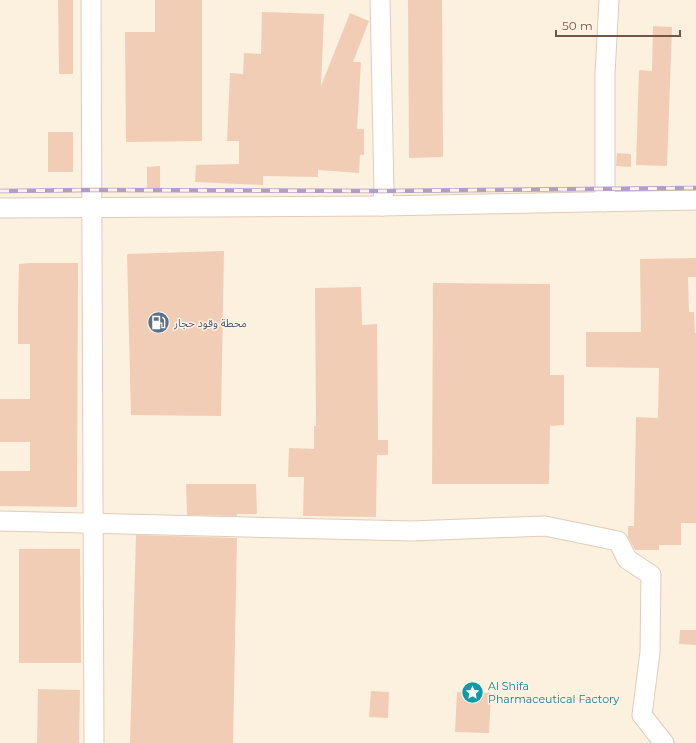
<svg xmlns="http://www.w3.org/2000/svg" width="696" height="743" viewBox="0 0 696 743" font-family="Montserrat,'Noto Sans Arabic',sans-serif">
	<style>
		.building { fill: #f2cdb6 }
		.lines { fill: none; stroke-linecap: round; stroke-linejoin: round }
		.minor-casing { stroke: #e0ccba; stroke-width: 21 }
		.minor { stroke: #fff; stroke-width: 19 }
		.rail-casing { stroke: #b29ec4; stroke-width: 4.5 }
		.rail { stroke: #fff4e4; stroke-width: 3; stroke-dasharray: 9; stroke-linecap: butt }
		.labels { text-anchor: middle; stroke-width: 3; stroke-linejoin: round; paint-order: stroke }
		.service-label { font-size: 11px; fill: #4e5e75; stroke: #fff4e4; text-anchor: start }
		.culture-label { font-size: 11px; fill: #0d838f; stroke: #fff4e4; text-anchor: start }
	</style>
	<rect width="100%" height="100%" fill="#fcf0de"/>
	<g class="building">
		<path d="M58,0H73V74H59Z"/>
		<path d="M155,0H202V141L126,142L125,32H155Z"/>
		<path d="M408,0H442L443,157L409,158Z"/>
		<path d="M262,12L324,14L321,86L350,13L369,21L353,62H361L357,129H364V155H360L359,173L318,170V177L263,176V185L195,182L196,165L239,164V141H227L230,73L243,74L244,53L261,54Z"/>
		<path d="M653,26L672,27L667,166L636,165L639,70L652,71Z"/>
		<rect x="48" y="132" width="25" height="40"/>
		<path d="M617,153L631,154V167L616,166Z"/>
		<path d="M160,166V188H147V167Z"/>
		<path d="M224,251L221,416L131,415L127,254Z"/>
		<path d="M696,258V277H688L689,312H694L695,333H696V523H681V545H659V550H635L628,537V526H634L636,417L658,418L659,368L586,367V332H641L640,259Z"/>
		<path d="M30,263H78L77,507L0,506V471H30V442H0V399H30V344H18V308L19,264Z"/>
		<path d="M433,283L550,284V375H564V425L550,426L549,484H432Z"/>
		<path d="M361,287L362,325L377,324L378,440H388V455H377L376,517L303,516L304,477H288L289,448L314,449V426H316L315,288Z"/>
		<path d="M186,484H256L257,514H237V516L187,515Z"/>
		<path d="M136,535L237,538L233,743H130Z"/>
		<path d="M19,549H80L81,663H19Z"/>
		<path d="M680,630H696V645L679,644Z"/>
		<path d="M38,689L80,690L79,743H37Z"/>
		<path d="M371,691L389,692L388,718L369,717Z"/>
		<path d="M457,692L491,693L489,733L455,732Z"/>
	</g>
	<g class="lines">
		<defs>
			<g id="minor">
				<path d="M91,0L94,743"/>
				<path d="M380,0L384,191L382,206"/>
				<path d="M605,202V74L609,0"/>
				<path d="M0,208L382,206L696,200"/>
				<path d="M0,521L411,531L545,526L618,541L627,559L651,575L650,652L642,715L664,743"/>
			</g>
		</defs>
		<use href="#minor" class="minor-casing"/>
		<use href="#minor" class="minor"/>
		<defs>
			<path id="rail" d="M0,191L92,190L384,191L696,188"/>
		</defs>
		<use href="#rail" class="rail-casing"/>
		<use href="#rail" class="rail"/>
	</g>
	<defs>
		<symbol id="fuel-disc" viewBox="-11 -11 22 22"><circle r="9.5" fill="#5c6f8a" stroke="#fff4e4"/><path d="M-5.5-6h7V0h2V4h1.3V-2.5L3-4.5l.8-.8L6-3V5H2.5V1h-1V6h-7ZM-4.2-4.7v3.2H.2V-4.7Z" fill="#fff"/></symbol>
		<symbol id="sight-disc" viewBox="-11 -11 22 22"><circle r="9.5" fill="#0f9aa8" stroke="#fff4e4"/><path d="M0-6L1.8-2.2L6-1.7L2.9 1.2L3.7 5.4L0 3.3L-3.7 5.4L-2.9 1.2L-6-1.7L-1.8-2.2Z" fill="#fff"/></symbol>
	</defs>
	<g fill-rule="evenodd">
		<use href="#fuel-disc" x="146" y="310" width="25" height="25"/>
		<use href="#sight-disc" x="460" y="680" width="25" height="25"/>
	</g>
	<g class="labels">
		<g class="service-label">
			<text x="174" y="327">محطة وقود حجار</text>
		</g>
		<g class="culture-label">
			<text x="488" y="690">Al Shifa<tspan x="488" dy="13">Pharmaceutical Factory</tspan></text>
		</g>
	</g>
	<path d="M556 30v6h124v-6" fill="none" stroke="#725647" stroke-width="2"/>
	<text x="562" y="30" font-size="12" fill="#725647" stroke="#fff4e4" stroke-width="3" paint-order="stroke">50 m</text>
</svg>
